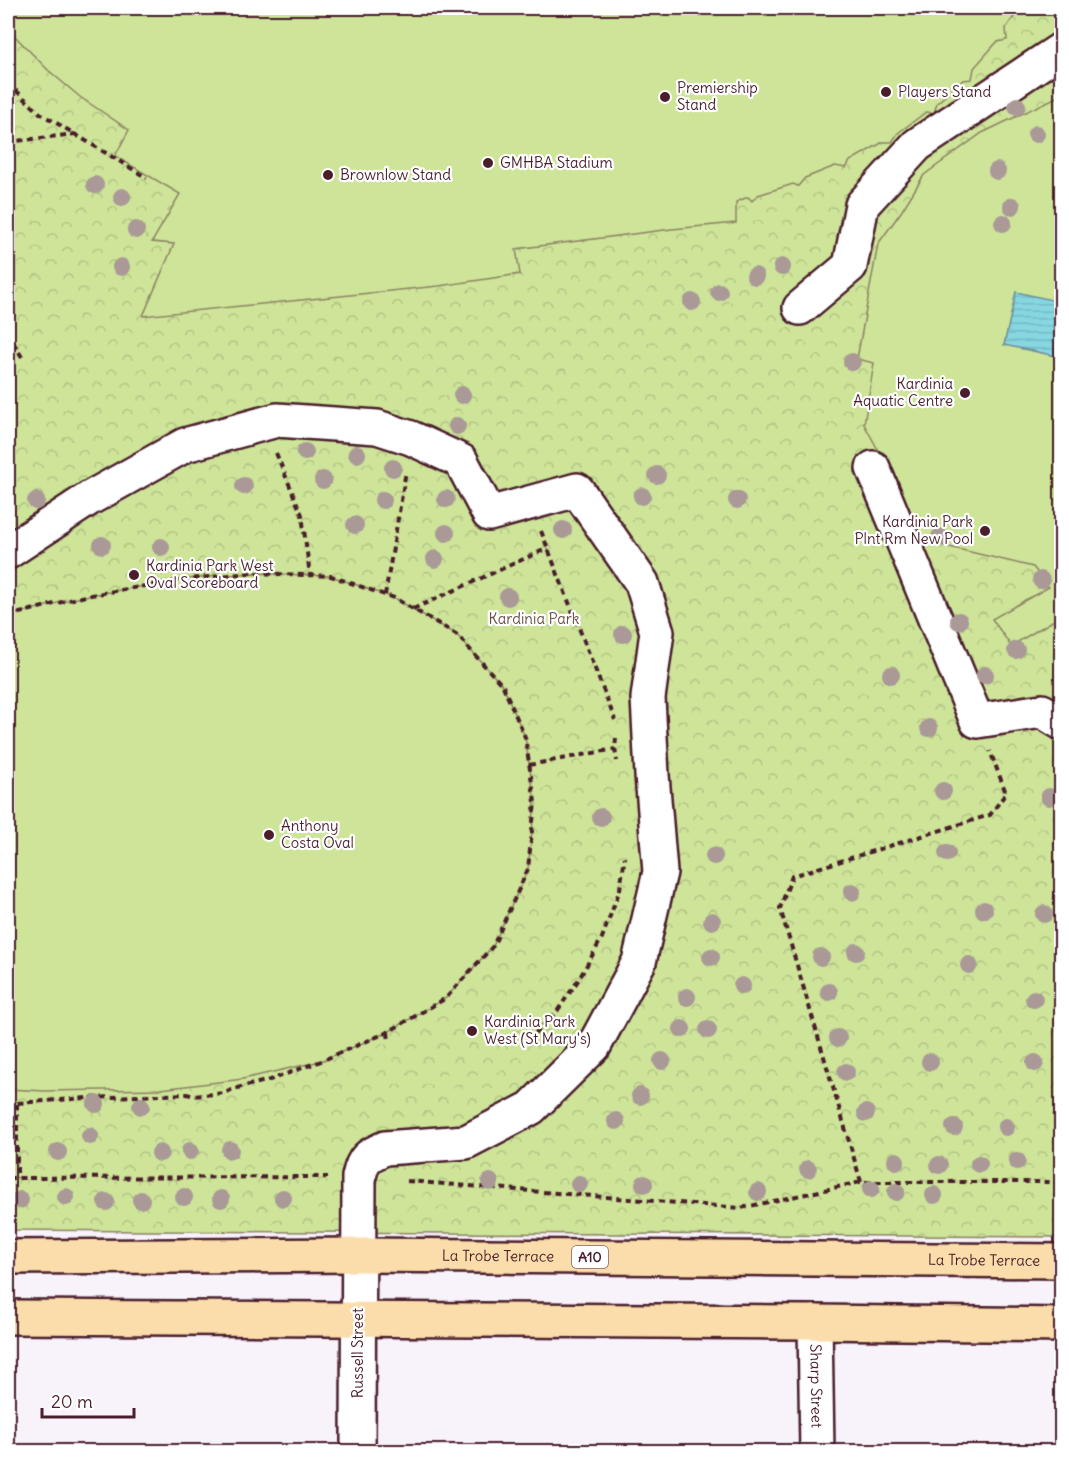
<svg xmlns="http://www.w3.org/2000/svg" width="1069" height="1459" viewBox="0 0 1069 1459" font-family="Delius,sans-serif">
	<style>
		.forest { fill: url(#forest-crowns); stroke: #8c8262; stroke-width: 1.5 }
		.pitch { fill: #cde499; stroke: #8c8262; stroke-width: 1.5 }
		.water { fill: url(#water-rules); stroke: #6e8d98; stroke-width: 1.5 }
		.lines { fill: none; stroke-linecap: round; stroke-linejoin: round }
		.minor-casing { stroke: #4a1f2b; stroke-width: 38 }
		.highway-casing { stroke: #4a1f2b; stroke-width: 38 }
		.path { stroke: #4a1f2b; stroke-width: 4; stroke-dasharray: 6 4.5; stroke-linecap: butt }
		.minor { stroke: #fff; stroke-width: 33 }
		.highway { stroke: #faddab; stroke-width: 33 }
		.tree { fill: #aa9997 }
		.poi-dot { fill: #4a1f2b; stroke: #fff; stroke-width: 2 }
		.labels { text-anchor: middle; stroke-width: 4.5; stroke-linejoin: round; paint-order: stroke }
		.shield { fill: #fff; stroke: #80626b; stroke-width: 1.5 }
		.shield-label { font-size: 14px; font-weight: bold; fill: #4a1f2b }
		.poi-label { font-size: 15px; fill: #4a1f2b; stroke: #fff; text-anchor: start }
		.park-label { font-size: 15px; fill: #6b5046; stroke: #fff }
		.street-label { font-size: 15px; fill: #4a1f2b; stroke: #fff }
	</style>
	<defs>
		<pattern id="forest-crowns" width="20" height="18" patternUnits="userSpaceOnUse" patternTransform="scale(1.5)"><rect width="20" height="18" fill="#cde499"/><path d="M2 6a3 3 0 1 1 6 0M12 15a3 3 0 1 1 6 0" fill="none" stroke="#b2c384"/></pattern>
		<pattern id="water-rules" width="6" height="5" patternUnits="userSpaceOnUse" patternTransform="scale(1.5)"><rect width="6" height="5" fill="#86d7e1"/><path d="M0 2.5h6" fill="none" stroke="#75b8c1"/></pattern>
	</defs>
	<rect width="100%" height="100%" fill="#f8f2fb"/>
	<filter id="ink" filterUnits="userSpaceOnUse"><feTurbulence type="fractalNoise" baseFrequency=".0167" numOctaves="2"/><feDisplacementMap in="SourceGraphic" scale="12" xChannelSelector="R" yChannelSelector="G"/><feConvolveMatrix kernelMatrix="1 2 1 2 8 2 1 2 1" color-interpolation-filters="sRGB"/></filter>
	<g filter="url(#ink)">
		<path class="forest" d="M8,8H1061V1237L8,1230Z"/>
		<g class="pitch">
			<path d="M8,8H1020L1006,28L1007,40L997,42L974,68L972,79L963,80L937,103L934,113L926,112L898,133L892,142H883L850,161L846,168L835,166L805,178L798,186L793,184L758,195L752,201L748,197L736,202V223L672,229L516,249L520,274L439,286L143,316L174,244L152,242L180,194L115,156L129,130L80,97L48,70L8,29Z"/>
			<path d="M1061,95V616L1011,646L992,619L1049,587L1033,567L920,540L875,444L864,424L874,363L857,359L878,244L901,212L924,175L982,133Z"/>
			<path d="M252,573L331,576L394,598L456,634L503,686L525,737L535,802L528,869L493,946L446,998L388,1032L321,1061L243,1079L161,1089L45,1091L8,1089V616L85,596L187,579Z"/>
		</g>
		<path class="water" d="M1016,292L1061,302V357L1004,345Z"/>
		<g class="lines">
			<defs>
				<g id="minor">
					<path d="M800,308L850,266L862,205L917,145L1062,49"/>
					<path d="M873,468L977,721L1042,711L1062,723"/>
					<path d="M8,552L90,498L185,445L277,420L377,427L411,438L461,461L489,514L577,490L642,583L657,632L648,698L652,775L660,872L639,962L594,1046L531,1108L466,1142L385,1148C367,1156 363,1158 359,1177L358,1452"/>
					<path id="s1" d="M815,1322L817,1452"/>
				</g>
				<g id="highway">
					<path id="s2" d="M8,1257L359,1255L1062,1261"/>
					<path d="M8,1317L815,1322L1062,1325"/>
				</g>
			</defs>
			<use href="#minor" class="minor-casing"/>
			<use href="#highway" class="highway-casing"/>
			<g class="path">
				<path d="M8,83L40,113L147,178"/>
				<path d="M8,142L75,134"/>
				<path d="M8,334L22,357"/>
				<path d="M276,453L302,515L310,575"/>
				<path d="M541,531L615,720"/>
				<path d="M385,595L406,471"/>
				<path d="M413,609L548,548"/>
				<path d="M8,616L85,596L187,579L252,573L331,576L385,595L394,598L456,634L503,686L525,737L535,802L528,869L493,946L446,998L388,1032L321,1061L270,1080L233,1089L225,1093L194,1096L187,1094L87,1098L17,1103L8,1100"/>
				<path d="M616,738L615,749L617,761"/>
				<path d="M529,765L615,749"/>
				<path d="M388,1032L389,1042"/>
				<path d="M528,1041L558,1010L579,979L602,938L620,889L625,857"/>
				<path d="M17,1104V1178"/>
				<path d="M8,1178L328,1177"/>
				<path d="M407,1181L741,1208L861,1182H1062"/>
				<path d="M861,1182L780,908L792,876L990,815L1006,793L990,751"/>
			</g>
			<use href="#minor" class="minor"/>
			<use href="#highway" class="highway"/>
		</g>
		<g class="tree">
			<circle cx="1017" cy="106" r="9"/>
			<circle cx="1036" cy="134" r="9"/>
			<circle cx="997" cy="171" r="9"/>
			<circle cx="95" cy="185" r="9"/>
			<circle cx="122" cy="197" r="9"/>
			<circle cx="1012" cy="206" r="9"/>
			<circle cx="1003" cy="223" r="9"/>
			<circle cx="136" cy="230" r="9"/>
			<circle cx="121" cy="267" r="9"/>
			<circle cx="782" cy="267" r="9"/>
			<circle cx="755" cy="276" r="9"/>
			<circle cx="719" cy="292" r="9"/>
			<circle cx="692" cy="302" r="9"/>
			<circle cx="852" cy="362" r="9"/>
			<circle cx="462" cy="395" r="9"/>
			<circle cx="457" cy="426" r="9"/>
			<circle cx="305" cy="452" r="9"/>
			<circle cx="357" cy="454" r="9"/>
			<circle cx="393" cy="468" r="9"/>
			<circle cx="657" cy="475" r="9"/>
			<circle cx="323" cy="480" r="9"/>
			<circle cx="244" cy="486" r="9"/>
			<circle cx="642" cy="496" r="9"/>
			<circle cx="446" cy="499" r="9"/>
			<circle cx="383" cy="500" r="9"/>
			<circle cx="737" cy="500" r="9"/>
			<circle cx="36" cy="501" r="9"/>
			<circle cx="355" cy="525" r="9"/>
			<circle cx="563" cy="530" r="9"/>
			<circle cx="446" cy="533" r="9"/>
			<circle cx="940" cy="537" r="9"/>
			<circle cx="102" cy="545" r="9"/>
			<circle cx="161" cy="547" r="9"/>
			<circle cx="435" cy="559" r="9"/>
			<circle cx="1041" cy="580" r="9"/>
			<circle cx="508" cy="597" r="9"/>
			<circle cx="959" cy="621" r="9"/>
			<circle cx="623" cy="634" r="9"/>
			<circle cx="1016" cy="650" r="9"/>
			<circle cx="891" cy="675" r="9"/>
			<circle cx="985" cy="675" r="9"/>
			<circle cx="929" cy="728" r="9"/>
			<circle cx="943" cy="791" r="9"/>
			<circle cx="1049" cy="797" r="9"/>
			<circle cx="601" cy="817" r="9"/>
			<circle cx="947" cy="853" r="9"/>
			<circle cx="714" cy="856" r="9"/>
			<circle cx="852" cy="892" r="9"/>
			<circle cx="984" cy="910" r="9"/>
			<circle cx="1044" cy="914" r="9"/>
			<circle cx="712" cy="921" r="9"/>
			<circle cx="856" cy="952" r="9"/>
			<circle cx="711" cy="957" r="9"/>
			<circle cx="821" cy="957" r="9"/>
			<circle cx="969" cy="965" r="9"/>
			<circle cx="742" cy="986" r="9"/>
			<circle cx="829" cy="992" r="9"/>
			<circle cx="687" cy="997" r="9"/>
			<circle cx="1034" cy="999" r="9"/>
			<circle cx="682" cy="1029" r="9"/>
			<circle cx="708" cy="1030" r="9"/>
			<circle cx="838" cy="1038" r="9"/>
			<circle cx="662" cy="1061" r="9"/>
			<circle cx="930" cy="1062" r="9"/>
			<circle cx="1035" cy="1063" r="9"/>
			<circle cx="846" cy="1072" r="9"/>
			<circle cx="640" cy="1096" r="9"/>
			<circle cx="96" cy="1104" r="9"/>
			<circle cx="141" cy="1106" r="9"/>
			<circle cx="866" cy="1113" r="9"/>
			<circle cx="616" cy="1121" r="9"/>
			<circle cx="954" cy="1127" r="9"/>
			<circle cx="1006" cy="1127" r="9"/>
			<circle cx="90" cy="1136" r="9"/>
			<circle cx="230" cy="1150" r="9"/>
			<circle cx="190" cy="1151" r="9"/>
			<circle cx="58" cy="1152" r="9"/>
			<circle cx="160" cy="1153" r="9"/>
			<circle cx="896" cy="1161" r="9"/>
			<circle cx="1017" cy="1161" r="9"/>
			<circle cx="979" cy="1164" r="9"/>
			<circle cx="939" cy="1165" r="9"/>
			<circle cx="808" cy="1169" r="9"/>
			<circle cx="490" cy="1182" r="9"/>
			<circle cx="579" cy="1184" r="9"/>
			<circle cx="644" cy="1184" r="9"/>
			<circle cx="871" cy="1189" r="9"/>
			<circle cx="758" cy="1192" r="9"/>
			<circle cx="896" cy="1192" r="9"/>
			<circle cx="934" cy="1195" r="9"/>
			<circle cx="66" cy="1197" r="9"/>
			<circle cx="184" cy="1197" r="9"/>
			<circle cx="283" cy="1198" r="9"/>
			<circle cx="221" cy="1199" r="9"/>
			<circle cx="20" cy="1200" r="9"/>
			<circle cx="141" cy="1200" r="9"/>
			<circle cx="106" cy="1202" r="9"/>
		</g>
	</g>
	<g class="poi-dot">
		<circle cx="886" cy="92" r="6"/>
		<circle cx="665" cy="97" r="6"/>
		<circle cx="488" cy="163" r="6"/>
		<circle cx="328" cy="175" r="6"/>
		<circle cx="965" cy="393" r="6"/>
		<circle cx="985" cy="531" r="6"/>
		<circle cx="134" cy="575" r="6"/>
		<circle cx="269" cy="835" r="6"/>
		<circle cx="472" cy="1031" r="6"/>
	</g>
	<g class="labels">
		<rect class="shield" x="572" y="1246" width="36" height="22" rx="4.5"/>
		<g class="shield-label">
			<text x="590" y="1262">A10</text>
		</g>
		<g class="poi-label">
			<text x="677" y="93">Premiership<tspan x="677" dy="17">Stand</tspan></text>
			<text x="898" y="97">Players Stand</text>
			<text x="500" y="168">GMHBA Stadium</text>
			<text x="340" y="180">Brownlow Stand</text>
			<text x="953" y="389" text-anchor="end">Kardinia<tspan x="953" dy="17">Aquatic Centre</tspan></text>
			<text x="973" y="527" text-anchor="end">Kardinia Park<tspan x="973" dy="17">Plnt Rm New Pool</tspan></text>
			<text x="146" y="571">Kardinia Park West<tspan x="146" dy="17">Oval Scoreboard</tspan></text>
			<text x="281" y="831">Anthony<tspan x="281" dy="17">Costa Oval</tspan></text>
			<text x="484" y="1027">Kardinia Park<tspan x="484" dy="17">West (St Mary's)</tspan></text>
		</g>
		<g class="park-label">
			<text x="534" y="624">Kardinia Park</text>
		</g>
		<g class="street-label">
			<text dy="5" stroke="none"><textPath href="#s2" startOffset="490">La Trobe Terrace</textPath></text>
			<text dy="5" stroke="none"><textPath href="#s2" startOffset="976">La Trobe Terrace</textPath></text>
			<text transform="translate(358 1353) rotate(-90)" y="5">Russell Street</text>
			<text dy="5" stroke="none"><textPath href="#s1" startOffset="64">Sharp Street</textPath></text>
		</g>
	</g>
	<rect width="1069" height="1459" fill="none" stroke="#fff" stroke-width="30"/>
	<rect x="15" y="15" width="1039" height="1429" fill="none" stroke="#4a1f2b" stroke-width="2" filter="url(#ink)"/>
	<path d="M42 1408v9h92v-9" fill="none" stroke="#4a1f2b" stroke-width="3"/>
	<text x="51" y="1408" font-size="18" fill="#4a1f2b" stroke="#ffffff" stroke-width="4.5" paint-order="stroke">20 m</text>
</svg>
